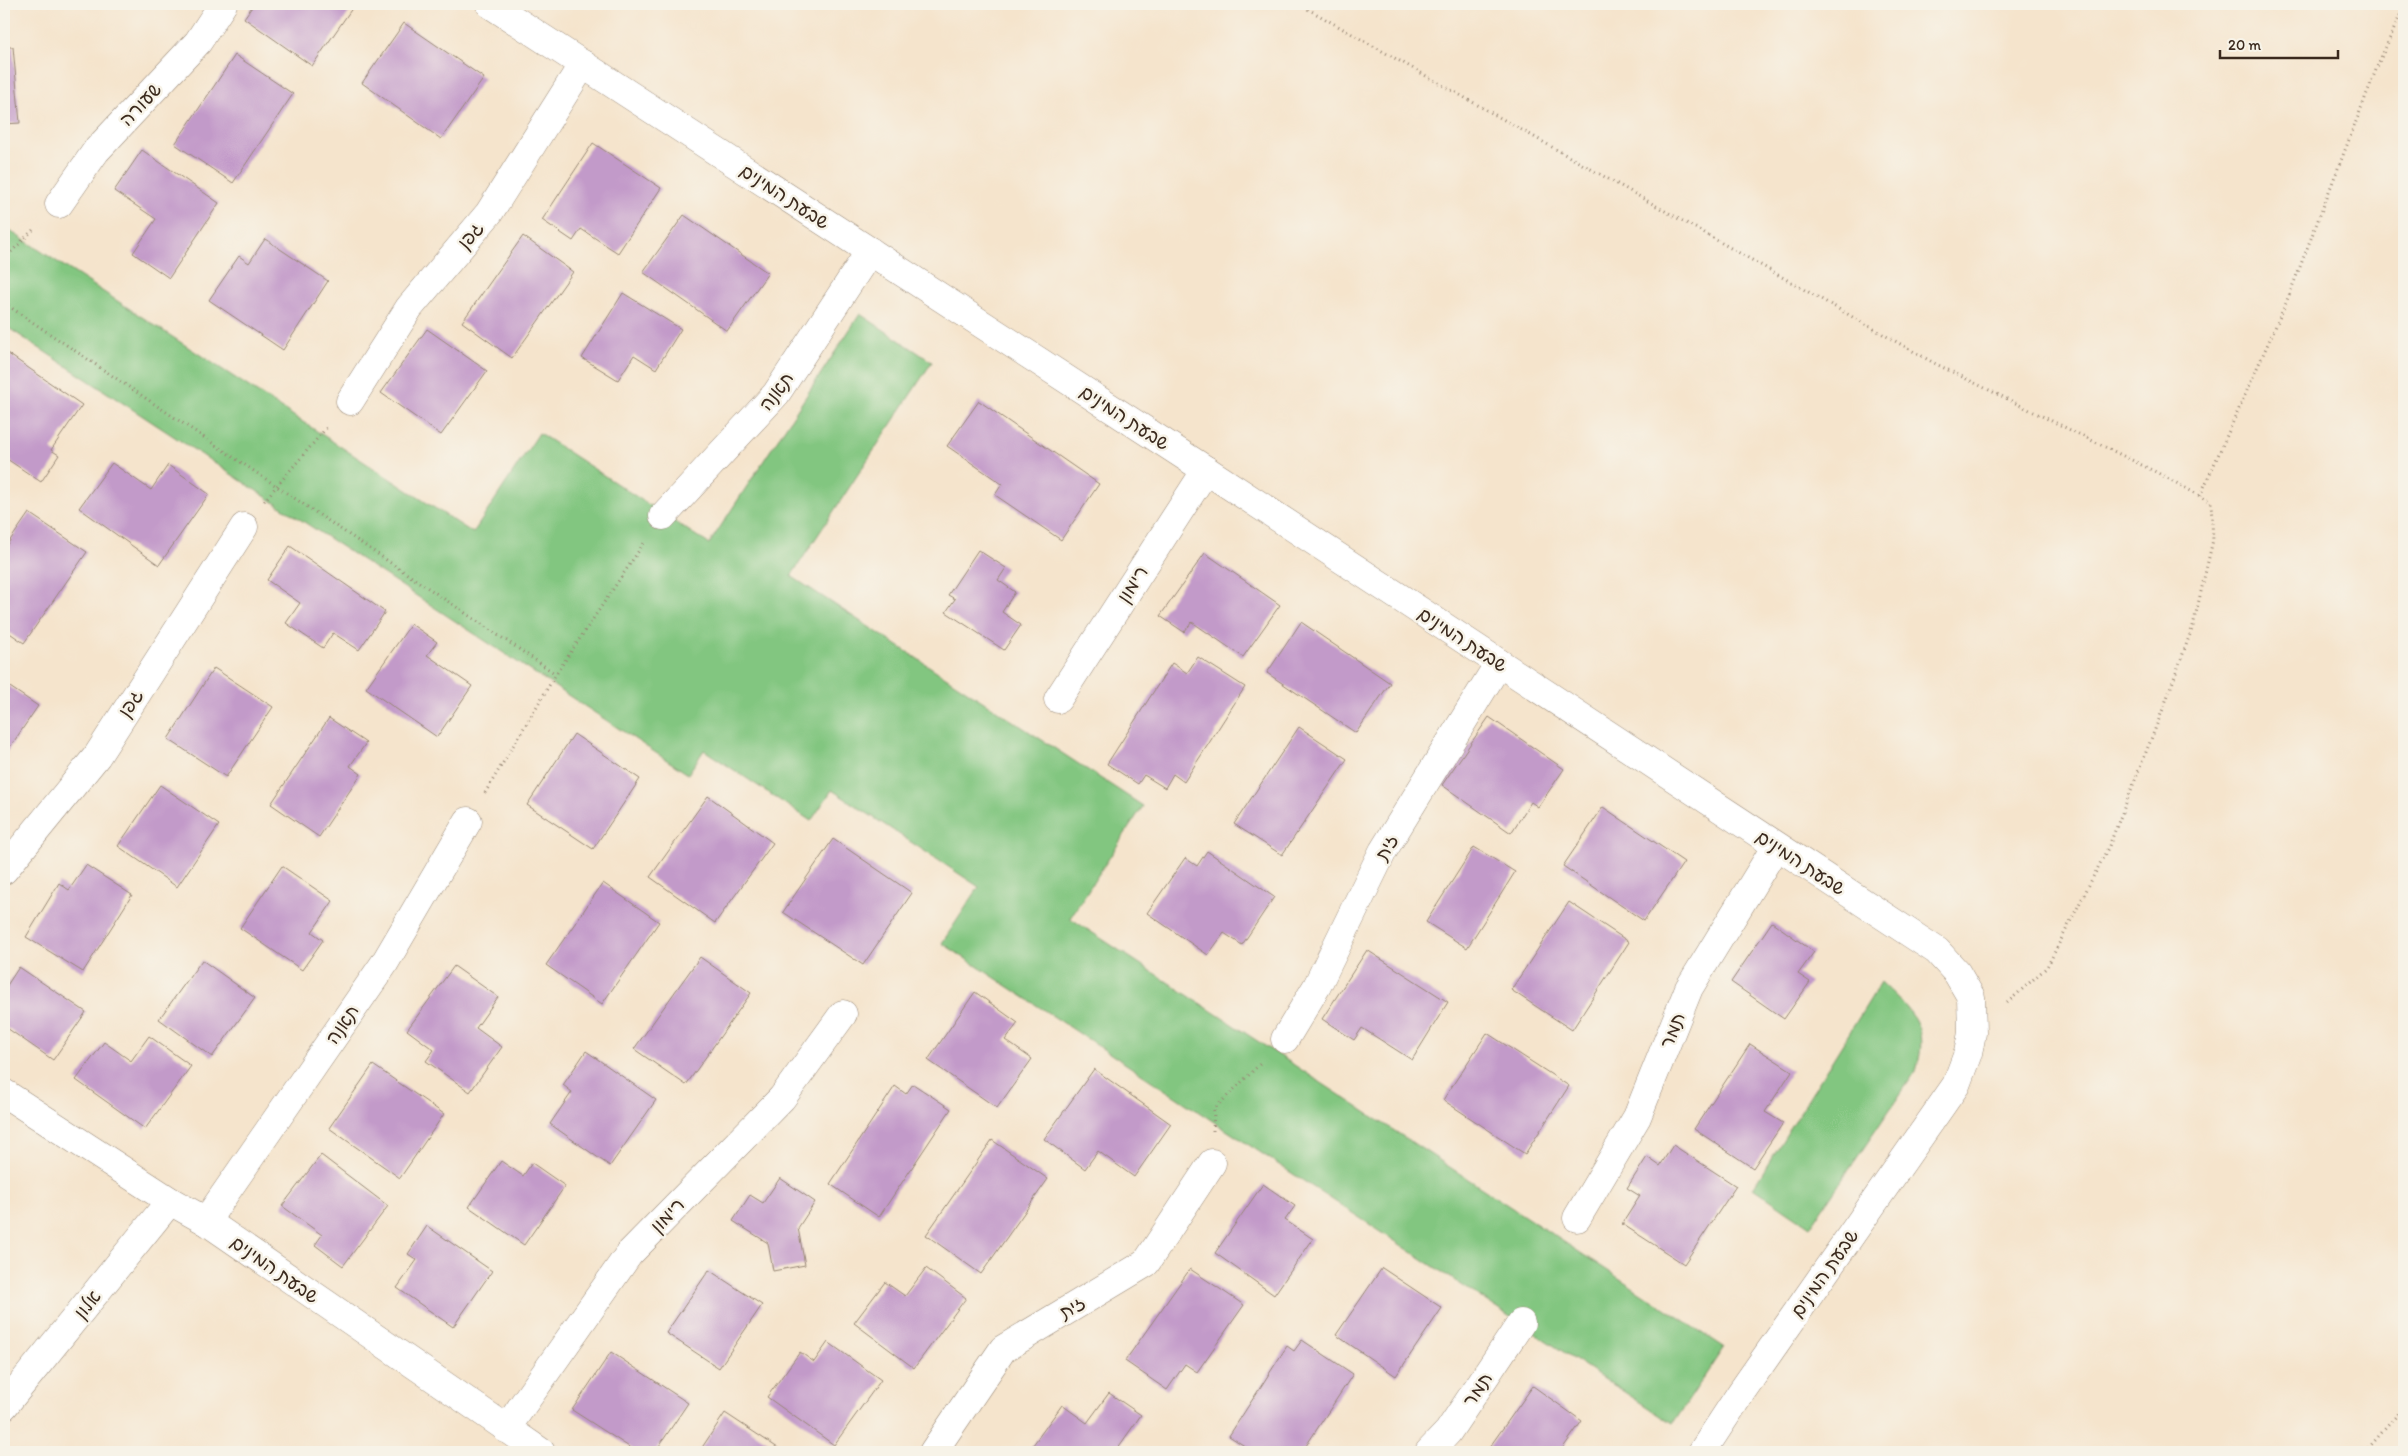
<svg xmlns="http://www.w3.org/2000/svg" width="2408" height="1456" viewBox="0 0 2408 1456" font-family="Itim,'Playpen Sans Hebrew',sans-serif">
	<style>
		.green { fill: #82c680; stroke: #5e784f }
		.building { fill: #c29ac9 }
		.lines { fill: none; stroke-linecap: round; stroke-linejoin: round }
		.minor-casing { stroke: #988775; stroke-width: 29 }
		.path { stroke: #988775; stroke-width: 3; stroke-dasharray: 1 4; stroke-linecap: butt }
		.minor { stroke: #fff; stroke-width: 28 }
		.labels { text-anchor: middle; stroke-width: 5; stroke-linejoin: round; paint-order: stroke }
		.street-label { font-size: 19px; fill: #3b2a1e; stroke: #f7f3e8 }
	</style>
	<rect width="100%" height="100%" fill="#f7f3e8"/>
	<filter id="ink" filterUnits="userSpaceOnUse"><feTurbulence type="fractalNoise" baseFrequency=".02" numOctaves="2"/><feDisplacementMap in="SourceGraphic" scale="10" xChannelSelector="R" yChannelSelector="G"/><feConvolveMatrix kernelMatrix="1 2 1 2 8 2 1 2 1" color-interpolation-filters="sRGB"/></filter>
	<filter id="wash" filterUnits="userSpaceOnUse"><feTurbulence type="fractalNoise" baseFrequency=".0096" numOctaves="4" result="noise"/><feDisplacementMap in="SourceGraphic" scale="20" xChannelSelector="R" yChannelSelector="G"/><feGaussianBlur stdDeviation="1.12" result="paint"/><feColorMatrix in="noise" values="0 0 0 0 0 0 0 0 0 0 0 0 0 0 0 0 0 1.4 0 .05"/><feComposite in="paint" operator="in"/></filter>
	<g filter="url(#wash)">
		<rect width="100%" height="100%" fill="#f5e4cc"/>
		<g class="green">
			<path d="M4,227L473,533L539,433L709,544L860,314L932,362L791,576L1143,806L1070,918L1724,1347L1673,1424L942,943L979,887L832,790L811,821L704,750L688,774L4,325Z"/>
			<path d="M1881,982C1912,1012 1930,1025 1916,1071L1810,1227L1753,1188Z"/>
		</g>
		<g id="blocks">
			<g class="building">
				<path d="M254,4H355L312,66L244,18Z"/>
				<path d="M404,23L484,78L441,139L362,83Z"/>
				<path d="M4,47H13L20,123L4,124Z"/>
				<path d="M235,55L293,94L233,183L175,144Z"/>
				<path d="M593,143L661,188L618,253L581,229L573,241L542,220Z"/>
				<path d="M142,150L219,203L169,278L133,253L156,219L114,191Z"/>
				<path d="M684,215L768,273L727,331L643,272Z"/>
				<path d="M523,236L573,272L512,358L462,322Z"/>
				<path d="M265,239L328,281L283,350L209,300L239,256L249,263Z"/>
				<path d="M623,293L681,329L656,369L634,355L618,380L582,358Z"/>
				<path d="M427,329L487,371L441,435L381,393Z"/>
				<path d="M4,351L82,405L51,450L59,455L41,482L4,457Z"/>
				<path d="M979,401L1099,484L1061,540L995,495L1002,484L947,446Z"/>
				<path d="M112,463L151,490L168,465L209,494L159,565L79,508Z"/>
				<path d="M29,513L87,552L24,643L4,629V549Z"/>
				<path d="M290,546L385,612L359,650L333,633L323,648L286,623L300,603L267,580Z"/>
				<path d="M978,550L1006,568L998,580L1015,592L1002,612L1021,625L1004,650L946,612L955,599L948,595Z"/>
				<path d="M1205,553L1280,605L1243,657L1192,622L1184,632L1160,616Z"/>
				<path d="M1301,622L1390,683L1356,733L1267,673Z"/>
				<path d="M411,624L437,642L427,655L472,686L437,737L366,688Z"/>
				<path d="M1198,657L1245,687L1184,782L1173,774L1165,788L1144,775L1138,784L1107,764L1172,663L1187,673Z"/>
				<path d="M214,668L273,707L226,777L168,739Z"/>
				<path d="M4,683L38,706L4,756Z"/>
				<path d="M1489,717L1564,769L1538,807L1531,802L1511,833L1442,785Z"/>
				<path d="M329,718L366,743L350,766L361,774L319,837L271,804Z"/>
				<path d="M1299,727L1347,759L1282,855L1234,824Z"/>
				<path d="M574,734L640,779L593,849L527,805Z"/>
				<path d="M160,785L219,825L177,887L118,846Z"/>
				<path d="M708,796L773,843L715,923L650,877Z"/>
				<path d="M1603,807L1684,862L1644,921L1563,866Z"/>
				<path d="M833,839L912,893L863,965L783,912Z"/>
				<path d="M1474,847L1515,872L1467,948L1426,922Z"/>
				<path d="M1207,851L1274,897L1242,945L1224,933L1208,955L1147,913L1185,858L1197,866Z"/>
				<path d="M86,865L132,895L83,972L26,937L59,883L69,890Z"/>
				<path d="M282,866L333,901L312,932L323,940L302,970L240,928Z"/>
				<path d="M603,883L659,922L602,1004L546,965Z"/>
				<path d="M1569,902L1629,942L1572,1030L1511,990Z"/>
				<path d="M1772,922L1814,952L1798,974L1810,982L1784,1019L1731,982Z"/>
				<path d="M1367,950L1448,1002L1412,1060L1362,1028L1354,1040L1322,1019Z"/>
				<path d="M700,957L751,993L686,1085L634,1049Z"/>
				<path d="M202,960L255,998L212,1057L159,1019Z"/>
				<path d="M454,966L498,997L476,1028L502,1047L470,1092L426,1061L434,1050L407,1030Z"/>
				<path d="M19,967L86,1012L53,1060L4,1026V990Z"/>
				<path d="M975,992L1018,1023L1005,1040L1032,1059L997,1108L928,1060Z"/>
				<path d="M1487,1033L1569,1086L1525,1154L1443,1100Z"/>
				<path d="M149,1036L191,1066L145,1129L76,1080L104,1042L131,1061Z"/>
				<path d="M1750,1044L1792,1071L1765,1112L1783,1123L1753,1168L1694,1129Z"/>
				<path d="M586,1051L656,1100L610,1166L550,1124L572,1092L563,1085Z"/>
				<path d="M373,1065L444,1114L400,1178L329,1128Z"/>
				<path d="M1094,1069L1171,1124L1134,1177L1098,1151L1085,1169L1044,1139Z"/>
				<path d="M913,1084L951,1109L879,1217L830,1184L895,1086L906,1094Z"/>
				<path d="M992,1140L1048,1179L981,1274L926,1235Z"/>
				<path d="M1673,1145L1736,1186L1684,1264L1622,1224L1640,1196L1627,1188L1647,1157L1660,1166Z"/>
				<path d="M321,1155L388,1206L343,1266L315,1245L322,1235L282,1206Z"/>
				<path d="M501,1161L523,1176L532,1163L565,1186L524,1245L469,1207Z"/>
				<path d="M780,1178L815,1202L798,1228L805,1265L773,1271L768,1243L733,1221L750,1195L763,1203Z"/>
				<path d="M1263,1184L1295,1206L1285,1220L1313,1239L1274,1295L1215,1253Z"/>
				<path d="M427,1226L492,1271L453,1327L397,1288L417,1260L408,1254Z"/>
				<path d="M926,1268L966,1298L914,1368L854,1323L885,1282L905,1296Z"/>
				<path d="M1382,1268L1442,1308L1396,1376L1336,1335Z"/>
				<path d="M1190,1269L1244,1305L1197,1372L1185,1364L1167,1390L1125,1361Z"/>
				<path d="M709,1270L762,1305L719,1368L666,1333Z"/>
				<path d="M1302,1340L1353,1374L1302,1452H1254L1229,1436L1287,1346L1294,1351Z"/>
				<path d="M828,1342L881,1380L834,1445L767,1397L800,1352L814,1362Z"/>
				<path d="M611,1352L688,1403L655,1452H637L572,1410Z"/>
				<path d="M1533,1386L1582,1421L1560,1452H1486Z"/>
				<path d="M1109,1393L1141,1415L1115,1452H1035L1030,1449L1062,1405L1087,1423Z"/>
				<path d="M725,1413L784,1452H699Z"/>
			</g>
		</g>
	</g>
	<g filter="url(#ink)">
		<use href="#blocks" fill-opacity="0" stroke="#988775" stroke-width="1"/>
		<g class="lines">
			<defs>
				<g id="minor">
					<path d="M490,4L1206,470L1937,951L1957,973L1971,997L1972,1033L1968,1053L1956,1085L1742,1391L1702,1452"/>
					<path d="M59,204L96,151L198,42L223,4"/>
					<path d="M350,401L409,308L489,213L583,64"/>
					<path d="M663,516L776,394L870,251"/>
					<path d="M1058,699L1206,470"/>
					<path d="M4,870L97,756L244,527"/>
					<path d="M1285,1039L1317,986L1383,851L1499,663"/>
					<path d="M4,1093L170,1201L206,1221L541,1452"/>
					<path d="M1577,1218L1637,1117L1689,988L1776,846"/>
					<path d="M206,1221L384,964L468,821"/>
					<path d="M4,1406L170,1201"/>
					<path d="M506,1429L629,1254L782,1098L843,1014"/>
					<path d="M933,1452L1003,1349L1146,1263L1212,1163"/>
					<path d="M1429,1452L1448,1432L1521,1323"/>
				</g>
			</defs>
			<use href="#minor" class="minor-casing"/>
			<g class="path">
				<path d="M1299,4L1934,363L2158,473L2211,502L2213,540L2193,626L2163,709L2109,846L2047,967L2007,1003"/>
				<path d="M4,259L35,228"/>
				<path d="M4,303L556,674"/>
				<path d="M2200,496L2286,303L2379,62L2404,7"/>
				<path d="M264,501L328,426"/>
				<path d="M485,793L556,674L644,543"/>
				<path d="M1213,1131L1214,1109L1262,1062"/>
				<path d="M2365,1452L2404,1407"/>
			</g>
			<use href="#minor" class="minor"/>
		</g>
	</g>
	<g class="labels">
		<g class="street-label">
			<text transform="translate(140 104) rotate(-47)" y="7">שעורה</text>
			<text transform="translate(785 196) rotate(33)" y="7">שבעת המינים</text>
			<text transform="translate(470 235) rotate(-50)" y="7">גפן</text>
			<text transform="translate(776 391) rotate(-52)" y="7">תאנה</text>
			<text transform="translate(1125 417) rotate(33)" y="7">שבעת המינים</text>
			<text transform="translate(1132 584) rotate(-57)" y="7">רימון</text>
			<text transform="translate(1463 639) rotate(33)" y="7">שבעת המינים</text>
			<text transform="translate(130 703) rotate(-57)" y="7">גפן</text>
			<text transform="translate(1386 847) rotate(-61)" y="7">זית</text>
			<text transform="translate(1801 862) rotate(33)" y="7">שבעת המינים</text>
			<text transform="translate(342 1024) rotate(-55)" y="7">תאנה</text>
			<text transform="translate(1672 1030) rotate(-68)" y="7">תמר</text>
			<text transform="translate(667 1215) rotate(-46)" y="7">רימון</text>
			<text transform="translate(275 1269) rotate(35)" y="7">שבעת המינים</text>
			<text transform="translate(1824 1273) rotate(-55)" y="7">שבעת המינים</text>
			<text transform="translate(87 1304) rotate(-51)" y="7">אלון</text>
			<text transform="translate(1072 1307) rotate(-31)" y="7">זית</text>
			<text transform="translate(1477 1389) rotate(-56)" y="7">תמר</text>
		</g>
	</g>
	<rect width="2408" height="1456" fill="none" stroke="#f7f3e8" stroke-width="20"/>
	<path d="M2220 50v8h118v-8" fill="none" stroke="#3b2a1e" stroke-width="2.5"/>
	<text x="2228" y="50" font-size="15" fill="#3b2a1e" stroke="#f7f3e8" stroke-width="4" paint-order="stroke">20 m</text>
</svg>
